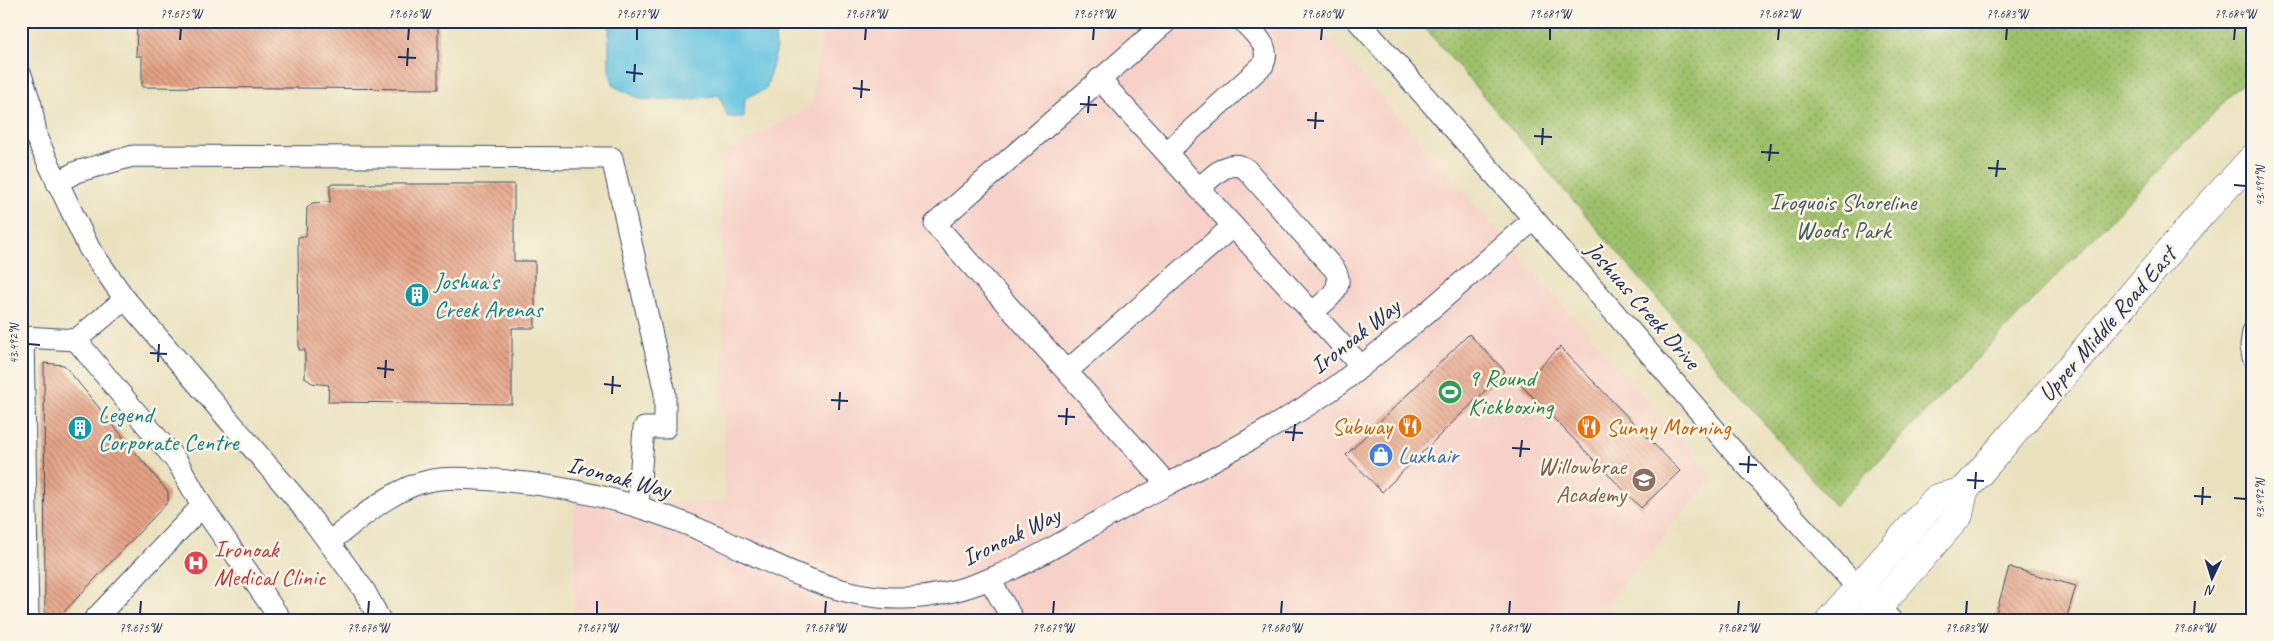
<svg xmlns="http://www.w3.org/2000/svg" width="2274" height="641" viewBox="0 0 2274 641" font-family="Caveat,sans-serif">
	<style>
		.built { fill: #f7d1c8 }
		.park { fill: url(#park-dots); stroke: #5d7864 }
		.water { fill: #64c5e2; stroke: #407aa0 }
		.building { fill: url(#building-back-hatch) }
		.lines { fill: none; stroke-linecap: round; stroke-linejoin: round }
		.minor-casing { stroke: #3a4a6d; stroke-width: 23 }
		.major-casing { stroke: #3a4a6d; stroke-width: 29 }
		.minor { stroke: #fff; stroke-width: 21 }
		.major { stroke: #fff; stroke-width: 28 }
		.ticks { fill: none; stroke: #1b2f5e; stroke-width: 2 }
		.labels { text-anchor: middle; stroke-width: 5; stroke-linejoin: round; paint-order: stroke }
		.park-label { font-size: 24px; fill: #435b62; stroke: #fcf5e5 }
		.culture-label { font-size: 24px; fill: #0d838f; stroke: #fcf5e5; text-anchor: start }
		.street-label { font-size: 24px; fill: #1b2f5e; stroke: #fcf5e5 }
		.leisure-label { font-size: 24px; fill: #27864d; stroke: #fcf5e5; text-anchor: start }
		.food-label { font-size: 24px; fill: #c56008; stroke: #fcf5e5; text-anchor: end }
		.shop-label { font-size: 24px; fill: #366cbe; stroke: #fcf5e5; text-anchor: start }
		.education-label { font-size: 24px; fill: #785e54; stroke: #fcf5e5; text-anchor: end }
		.health-label { font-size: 24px; fill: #be3a42; stroke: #fcf5e5; text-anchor: start }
		.neatline { fill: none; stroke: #1b2f5e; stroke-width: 2 }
		.ticks-label { font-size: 12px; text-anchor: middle; fill: #1b2f5e }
	</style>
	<defs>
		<pattern id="park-dots" width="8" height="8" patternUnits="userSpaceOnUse" patternTransform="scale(1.25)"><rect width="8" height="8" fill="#9fc16a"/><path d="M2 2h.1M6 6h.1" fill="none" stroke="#819d5a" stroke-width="1.8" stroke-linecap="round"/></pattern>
		<pattern id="building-back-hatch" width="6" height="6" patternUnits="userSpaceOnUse" patternTransform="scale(1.25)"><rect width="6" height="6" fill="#e5a285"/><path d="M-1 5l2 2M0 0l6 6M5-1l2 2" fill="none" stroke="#b98470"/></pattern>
	</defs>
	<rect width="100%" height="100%" fill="#fcf5e5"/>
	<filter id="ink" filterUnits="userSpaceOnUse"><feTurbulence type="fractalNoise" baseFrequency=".02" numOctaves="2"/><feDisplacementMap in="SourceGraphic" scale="10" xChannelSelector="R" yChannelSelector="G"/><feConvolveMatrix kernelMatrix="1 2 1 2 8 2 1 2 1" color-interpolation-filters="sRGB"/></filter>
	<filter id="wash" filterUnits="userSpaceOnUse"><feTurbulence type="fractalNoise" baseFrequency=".0096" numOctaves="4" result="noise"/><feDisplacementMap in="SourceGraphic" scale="20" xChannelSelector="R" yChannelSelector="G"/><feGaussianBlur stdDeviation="1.12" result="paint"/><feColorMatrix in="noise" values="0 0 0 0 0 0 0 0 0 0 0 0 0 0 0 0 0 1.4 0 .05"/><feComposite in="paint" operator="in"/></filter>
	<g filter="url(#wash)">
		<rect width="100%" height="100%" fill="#eae2bf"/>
		<path class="built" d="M824,21H1313L1714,476L1607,604L1621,620H574V502H724L721,156L811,106Z"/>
		<path class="park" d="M1419,21H2253V72L1835,506Z"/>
		<path class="water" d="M609,21H775L776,52L766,89L745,98L744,117H728L719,95L686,100L641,99L614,86L609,70Z"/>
		<g id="blocks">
			<g class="building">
				<path d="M438,21V89L142,87V56H136L137,22Z"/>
				<path d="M330,184H514V261H535V328H512V404L328,402L329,385L312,383L305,378V350H299L298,237L306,236L307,208L312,203L330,202Z"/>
				<path d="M1469,334L1505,371L1382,492L1346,455Z"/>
				<path d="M1560,347L1680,471L1641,508L1521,385Z"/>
				<path d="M44,363L64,365L168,492V502L62,614H45Z"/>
				<path d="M2009,567L2076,586L2066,620H1994Z"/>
			</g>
		</g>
	</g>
	<g filter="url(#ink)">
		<use href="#blocks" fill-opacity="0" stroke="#3a4a6d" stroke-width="1"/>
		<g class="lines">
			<defs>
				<g id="minor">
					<path d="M1167,21L935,224L1167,484"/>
					<path d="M1358,21L1534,219L1729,446L1858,588L1891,620"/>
					<path d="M21,75L31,105L37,139L89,248L125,299L298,501L364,590L380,620"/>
					<path d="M1099,79L1361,366"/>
					<path d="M1167,152L1263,65C1272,46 1255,35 1243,21"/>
					<path d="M57,183L76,172L133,156L612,158L665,393V428H644L638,505"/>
					<path d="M1199,188C1213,177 1228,157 1246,169L1335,270C1346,289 1325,301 1312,313"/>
					<path d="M2253,332L2251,346L2253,357"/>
					<path d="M76,340L178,463L202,506L94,620"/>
					<path d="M1067,371L1233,226"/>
					<path d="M202,506L281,620"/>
					<path d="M330,541C359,520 391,489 428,481C450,476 473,479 496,480C576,486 652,506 725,541C782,568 840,600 905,598C979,596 1043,553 1105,518C1180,477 1260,438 1331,390C1347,379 1363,365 1379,352C1432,310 1482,264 1534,219"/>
					<path d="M990,580L1013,620"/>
					<path d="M28,620L23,337L76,340L125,299"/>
				</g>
				<g id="major">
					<path d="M1830,620L1937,498L1964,491"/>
					<path d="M1867,620L1959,515L1964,491L2202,213L2253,158"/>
				</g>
			</defs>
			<use href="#minor" class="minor-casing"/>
			<use href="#major" class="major-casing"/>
			<use href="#minor" class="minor"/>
			<use href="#major" class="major"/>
		</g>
	</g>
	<path class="ticks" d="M180,40L181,28M408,40L409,28M637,40V28M865,40L866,28M1093,40L1094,28M1321,40L1322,28M1550,40V28M1778,40L1779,28M2006,40L2007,28M2234,40L2235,28M398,57L416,58M407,66L408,48M626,72L643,74M634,82L635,64M853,88L870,90M861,98L862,80M1080,104L1097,105M1088,113L1089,96M1307,120L1324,121M1315,129L1316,112M1534,136L1552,137M1542,145L1543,128M1761,152L1779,153M1769,161L1771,144M1988,168L2006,169M1996,177L1998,160M2234,185L2246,186M28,344L40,345M150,353L167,354M158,362L159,344M377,368L394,370M385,378L386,360M604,384L621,386M612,394L613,376M831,400L848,401M839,410L840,392M1058,416L1075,417M1066,425L1067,408M1285,432L1303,433M1293,441L1295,424M1512,448L1530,449M1520,457L1522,440M1739,464L1757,465M1748,473L1749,456M1967,480L1984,481M1975,489L1976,472M2194,496L2211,497M2234,498L2246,499M2202,505L2203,487M140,614L141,601M368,614L369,601M597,614V601M825,614L826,601M1053,614L1054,601M1281,614L1282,601M1509,614L1510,601M1738,614L1739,601M1966,614L1967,601M2194,614L2195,601"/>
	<defs>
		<symbol id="building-disc" viewBox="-11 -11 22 22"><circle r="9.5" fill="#0f9aa8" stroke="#fcf5e5"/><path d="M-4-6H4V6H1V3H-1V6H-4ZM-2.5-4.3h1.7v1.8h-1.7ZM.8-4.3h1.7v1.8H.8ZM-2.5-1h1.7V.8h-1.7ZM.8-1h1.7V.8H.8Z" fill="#fff"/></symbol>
		<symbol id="stadium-disc" viewBox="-11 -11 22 22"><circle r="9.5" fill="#2e9e5b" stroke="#fcf5e5"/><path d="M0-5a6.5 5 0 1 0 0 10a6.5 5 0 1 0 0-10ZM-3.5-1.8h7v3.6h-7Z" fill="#fff"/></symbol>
		<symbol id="restaurant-disc" viewBox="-11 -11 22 22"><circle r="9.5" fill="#e8710a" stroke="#fcf5e5"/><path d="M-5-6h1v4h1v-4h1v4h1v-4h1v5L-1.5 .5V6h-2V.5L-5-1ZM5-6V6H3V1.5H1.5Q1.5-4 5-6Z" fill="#fff"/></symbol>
		<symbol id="shop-disc" viewBox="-11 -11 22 22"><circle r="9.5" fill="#3f7fe0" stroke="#fcf5e5"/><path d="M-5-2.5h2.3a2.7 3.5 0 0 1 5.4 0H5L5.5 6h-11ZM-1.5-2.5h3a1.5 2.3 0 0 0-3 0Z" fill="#fff"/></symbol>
		<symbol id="school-disc" viewBox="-11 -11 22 22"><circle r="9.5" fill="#8d6e63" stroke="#fcf5e5"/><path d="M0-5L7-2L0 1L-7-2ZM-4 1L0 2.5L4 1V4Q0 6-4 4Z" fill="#fff"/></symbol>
		<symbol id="hospital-disc" viewBox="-11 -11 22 22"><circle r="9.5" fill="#e0444e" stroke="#fcf5e5"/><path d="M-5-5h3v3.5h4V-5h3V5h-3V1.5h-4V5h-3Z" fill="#fff"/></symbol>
	</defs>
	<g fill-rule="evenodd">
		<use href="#building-disc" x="403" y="281" width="28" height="28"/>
		<use href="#stadium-disc" x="1436" y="378" width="28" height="28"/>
		<use href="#restaurant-disc" x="1396" y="412" width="28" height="28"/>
		<use href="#restaurant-disc" x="1575" y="413" width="28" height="28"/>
		<use href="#building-disc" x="66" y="414" width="28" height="28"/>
		<use href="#shop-disc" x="1367" y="441" width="28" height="28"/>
		<use href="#school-disc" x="1630" y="466" width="28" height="28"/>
		<use href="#hospital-disc" x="182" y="549" width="28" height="28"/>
	</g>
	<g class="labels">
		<g class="park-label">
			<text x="1843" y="210">Iroquois Shoreline<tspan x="1843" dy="28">Woods Park</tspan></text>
		</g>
		<g class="culture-label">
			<text x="434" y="289">Joshua's<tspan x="434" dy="28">Creek Arenas</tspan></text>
			<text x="98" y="422">Legend<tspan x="98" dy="28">Corporate Centre</tspan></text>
		</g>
		<g class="street-label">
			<text transform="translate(1643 305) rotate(49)" y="8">Joshuas Creek Drive</text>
			<text transform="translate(2107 324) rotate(-49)" y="8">Upper Middle Road East</text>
			<text transform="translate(1355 336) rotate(-38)" y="8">Ironoak Way</text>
			<text transform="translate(619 477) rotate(15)" y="8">Ironoak Way</text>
			<text transform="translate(1011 536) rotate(-26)" y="8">Ironoak Way</text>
		</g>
		<g class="leisure-label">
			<text x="1468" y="386">9 Round<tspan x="1468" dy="28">Kickboxing</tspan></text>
		</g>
		<g class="food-label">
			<text x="1392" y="434">Subway</text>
			<text x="1606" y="435" text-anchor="start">Sunny Morning</text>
		</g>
		<g class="shop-label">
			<text x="1398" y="463">Luxhair</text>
		</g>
		<g class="education-label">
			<text x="1626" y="474">Willowbrae<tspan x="1626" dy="28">Academy</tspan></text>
		</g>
		<g class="health-label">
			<text x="214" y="557">Ironoak<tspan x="214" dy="28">Medical Clinic</tspan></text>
		</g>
	</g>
	<rect width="2274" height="641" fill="none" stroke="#fcf5e5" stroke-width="55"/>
	<g transform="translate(2212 578) rotate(184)" stroke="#fcf5e5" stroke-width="4" paint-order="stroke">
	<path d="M0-4L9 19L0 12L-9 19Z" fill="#1b2f5e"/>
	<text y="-8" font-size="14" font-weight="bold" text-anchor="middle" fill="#1b2f5e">N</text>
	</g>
	<rect x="28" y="28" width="2218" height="586" class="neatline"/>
	<g class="ticks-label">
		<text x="181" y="18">79.675°W</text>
		<text x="409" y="18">79.676°W</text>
		<text x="637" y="18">79.677°W</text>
		<text x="866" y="18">79.678°W</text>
		<text x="1094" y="18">79.679°W</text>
		<text x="1322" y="18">79.680°W</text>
		<text x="1550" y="18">79.681°W</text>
		<text x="1779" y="18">79.682°W</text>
		<text x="2007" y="18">79.683°W</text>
		<text x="2235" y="18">79.684°W</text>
		<text transform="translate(2260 186) rotate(-90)" y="4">43.491°N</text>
		<text transform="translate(14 344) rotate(-90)" y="4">43.492°N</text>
		<text transform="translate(2260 499) rotate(-90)" y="4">43.492°N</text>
		<text x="140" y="632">79.675°W</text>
		<text x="368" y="632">79.676°W</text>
		<text x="597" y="632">79.677°W</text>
		<text x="825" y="632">79.678°W</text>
		<text x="1053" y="632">79.679°W</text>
		<text x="1281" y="632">79.680°W</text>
		<text x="1509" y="632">79.681°W</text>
		<text x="1738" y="632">79.682°W</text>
		<text x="1966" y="632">79.683°W</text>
		<text x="2194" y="632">79.684°W</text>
	</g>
</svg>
